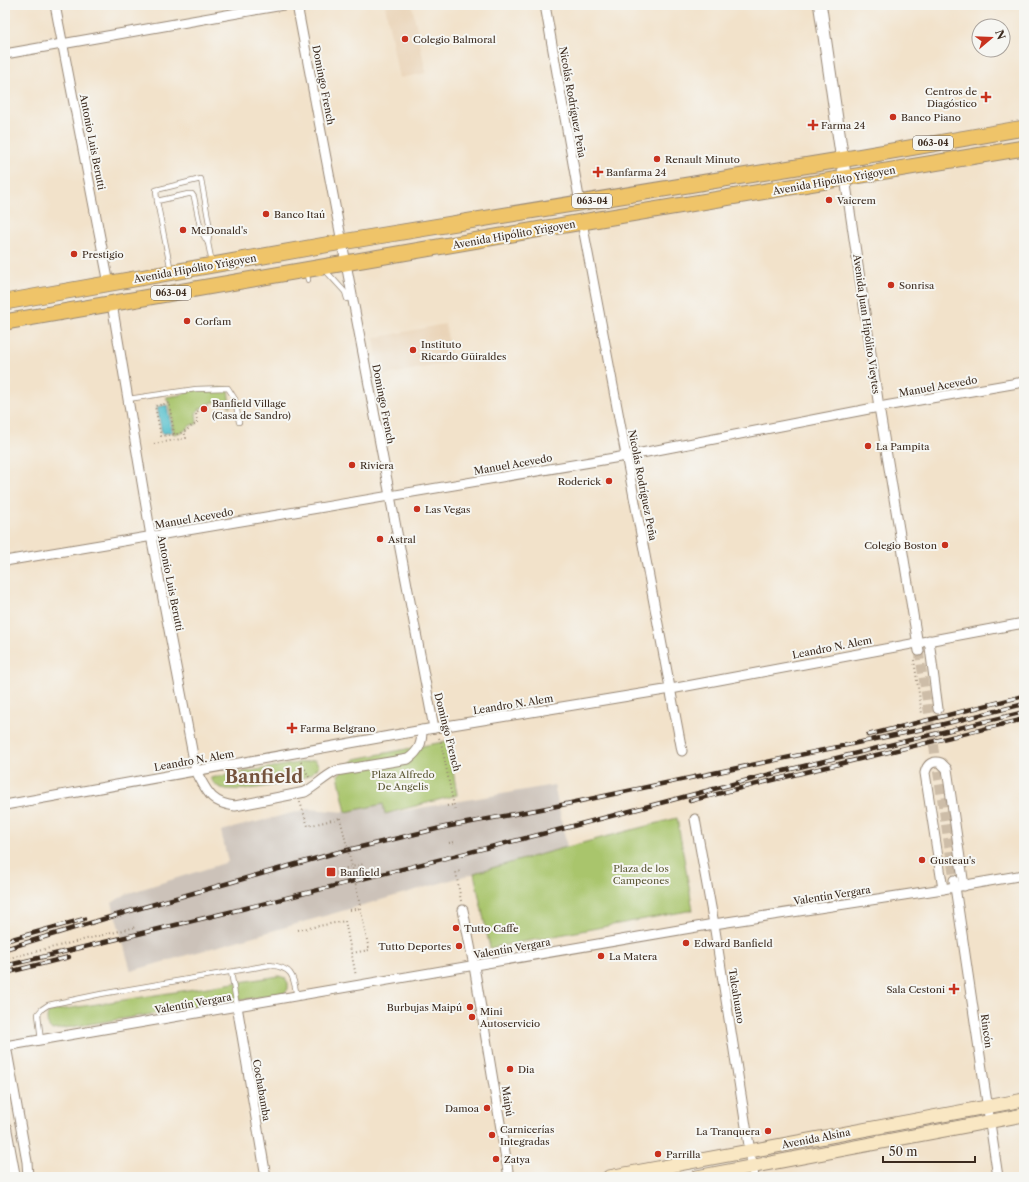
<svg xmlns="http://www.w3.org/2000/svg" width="1029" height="1182" viewBox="0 0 1029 1182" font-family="'Libre Caslon Text',serif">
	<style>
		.built { fill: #ead4b8 }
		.industrial { fill: #ccc2b9 }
		.green { fill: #a9c56c; stroke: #727845 }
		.water { fill: #52bfcc; stroke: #467475 }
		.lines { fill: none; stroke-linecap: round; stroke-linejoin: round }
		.minor-tunnel { stroke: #cdbda8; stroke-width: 9; stroke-dasharray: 9 4.5; stroke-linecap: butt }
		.service-casing { stroke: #968674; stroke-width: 6 }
		.minor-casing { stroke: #968674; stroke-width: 11 }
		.tertiary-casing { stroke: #968674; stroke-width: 14 }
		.secondary-casing { stroke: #968674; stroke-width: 15 }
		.primary-casing { stroke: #968674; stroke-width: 17 }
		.path { stroke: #968674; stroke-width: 2; stroke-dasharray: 1 3; stroke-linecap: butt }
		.service { stroke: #fff; stroke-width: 4.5 }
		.minor { stroke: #fff; stroke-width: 9 }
		.tertiary { stroke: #fff; stroke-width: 12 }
		.secondary { stroke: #f9e7c3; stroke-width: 13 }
		.primary { stroke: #efc469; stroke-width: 15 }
		.rail-casing { stroke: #3b2a1e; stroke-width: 4.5 }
		.rail { stroke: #f6f6f2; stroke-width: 3; stroke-dasharray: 9; stroke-linecap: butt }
		.path-bridge { stroke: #968674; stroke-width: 2; stroke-dasharray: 1 3; stroke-linecap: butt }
		.poi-dot { fill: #c8321e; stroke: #f6f6f2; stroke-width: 1.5 }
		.labels { text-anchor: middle; stroke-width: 4; stroke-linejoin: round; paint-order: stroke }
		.shield { fill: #f6f6f2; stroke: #73675e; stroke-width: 1 }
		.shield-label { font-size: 9px; font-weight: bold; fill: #3b2a1e }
		.poi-label { font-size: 10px; fill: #3b2a1e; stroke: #f6f6f2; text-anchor: start }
		.street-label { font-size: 10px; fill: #3b2a1e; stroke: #f6f6f2 }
		.park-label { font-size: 10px; fill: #5c5835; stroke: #f6f6f2 }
		.town-label { font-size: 18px; font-weight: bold; fill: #74533c; stroke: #f6f6f2 }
	</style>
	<rect width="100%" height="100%" fill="#f6f6f2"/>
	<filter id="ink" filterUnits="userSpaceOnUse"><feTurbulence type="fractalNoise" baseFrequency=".025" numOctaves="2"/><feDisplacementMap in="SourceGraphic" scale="8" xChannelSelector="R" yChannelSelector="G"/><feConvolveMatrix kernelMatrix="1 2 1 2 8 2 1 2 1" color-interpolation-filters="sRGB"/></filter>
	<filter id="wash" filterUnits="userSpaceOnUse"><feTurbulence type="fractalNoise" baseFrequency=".012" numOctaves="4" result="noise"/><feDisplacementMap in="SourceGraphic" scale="16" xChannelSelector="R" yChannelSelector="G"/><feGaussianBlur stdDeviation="0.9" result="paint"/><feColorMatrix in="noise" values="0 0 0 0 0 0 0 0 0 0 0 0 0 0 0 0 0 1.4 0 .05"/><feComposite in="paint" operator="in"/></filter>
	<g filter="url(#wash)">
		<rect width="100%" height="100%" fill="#f2e2ca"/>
		<g class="built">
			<path d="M385,5H412L426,73L399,78Z"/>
			<path d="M445,324L453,362L380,376L374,338Z"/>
		</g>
		<path class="industrial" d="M554,785L567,847L131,971L112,903L126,894L228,862L221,831L308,809L346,812L383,803L385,814Z"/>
		<g class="green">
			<path d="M228,388L230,407C221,396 203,404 196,413L197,424L191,425L184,431L174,434L169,403L166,397L180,395L196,389Z"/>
			<path d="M448,741L457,795L385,814L383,804L346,812L338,775L355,759Z"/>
			<path d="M315,760L319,766C315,770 311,774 307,776C292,783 233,795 219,787C216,786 212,781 210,778Z"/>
			<path d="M677,818L693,910L490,948L474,873L567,847Z"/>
			<path d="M279,976L285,978L288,983V989L285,993L52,1030C47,1025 46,1020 48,1013L52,1011Z"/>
		</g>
		<path class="water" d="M167,405L172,432L162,434L157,407Z"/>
	</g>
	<g filter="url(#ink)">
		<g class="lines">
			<path class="minor-tunnel" d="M919,651L954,880"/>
			<defs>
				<g id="service">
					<path d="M157,201L156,190L201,179L210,229L208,243"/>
					<path d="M325,270L345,292L347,299"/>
					<path d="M171,271L157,201L188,194H192L194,197L201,231L208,243L212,263"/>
					<path d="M306,271L308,280"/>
					<path d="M128,399L196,389L228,388L235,399L239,422"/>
					<path d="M231,972L237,1006"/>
					<path d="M41,1041L38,1014L42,1009L48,1005L101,994L270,965C293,968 293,975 297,997"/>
				</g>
				<g id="minor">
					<path d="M55,5L109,284"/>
					<path d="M297,5L434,728"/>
					<path d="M545,5L580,203"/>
					<path d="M5,54L283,5"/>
					<path d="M845,178L879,407L919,651"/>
					<path d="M582,222L682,751"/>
					<path d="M112,304L151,536L196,771C207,791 210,803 235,806L305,792C316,786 324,777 336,771L408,759C419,751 422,744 422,730"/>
					<path d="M5,561L626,456L879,407L1024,382"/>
					<path d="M929,640L938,709"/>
					<path d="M5,805L434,728L671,689L1024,623"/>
					<path d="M695,819L714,924L754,1177"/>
					<path d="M954,880L998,1177"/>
					<path d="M943,889L925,773C927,764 933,760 941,763L947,769L964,886"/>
					<path d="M463,910L474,966L509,1177"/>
					<path d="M237,1006L266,1177"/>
					<path d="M5,1046L714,924L943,889L1024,875"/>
					<path d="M6,1046L27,1162L28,1177"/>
				</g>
				<g id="tertiary">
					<path d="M820,5L845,178"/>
					<path d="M5,1128L14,1177"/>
				</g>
				<g id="secondary">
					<path d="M609,1177L1024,1100"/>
					<path d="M697,1177L1024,1115"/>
				</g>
				<g id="primary">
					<path d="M5,302L342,242L846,159L1024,128"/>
					<path d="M5,322L582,222L1024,148"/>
				</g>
			</defs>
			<use href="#service" class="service-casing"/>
			<use href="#minor" class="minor-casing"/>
			<use href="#tertiary" class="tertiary-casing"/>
			<use href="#secondary" class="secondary-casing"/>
			<use href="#primary" class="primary-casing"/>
			<g class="path">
				<path d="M174,434L169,403L155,406L161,436C168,435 177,435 183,432C190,429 189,426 197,424L196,413L203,405H210"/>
				<path d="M154,444L186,438L184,431"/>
				<path d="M914,660L922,714"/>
				<path d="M439,738L441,742L455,811"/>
				<path d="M301,762L309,777"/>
				<path d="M300,802L308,826L340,818"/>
				<path d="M447,806L453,805"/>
				<path d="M449,843L455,842"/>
				<path d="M338,870L364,864"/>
				<path d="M461,901L456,872L462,871"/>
				<path d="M350,910L361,908"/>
				<path d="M298,930L345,921L356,976"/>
				<path d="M352,953L369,950"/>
				<path d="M5,959L136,927"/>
			</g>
			<use href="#service" class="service"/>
			<use href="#minor" class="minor"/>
			<use href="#tertiary" class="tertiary"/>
			<use href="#secondary" class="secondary"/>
			<use href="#primary" class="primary"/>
			<defs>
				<g id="rail">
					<path d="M868,735L1024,696"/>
					<path d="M690,801C801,772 913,747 1024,719"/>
					<path d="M5,941L84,919"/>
					<path d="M5,949L130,911L335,853L445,827L552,807L928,728L1024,704"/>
					<path d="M5,966L242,909L554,831L767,775L1024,712"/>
					<path d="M5,973L69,957"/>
				</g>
			</defs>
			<use href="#rail" class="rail-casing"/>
			<use href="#rail" class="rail"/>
			<path class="path-bridge" d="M340,818L352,867L369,950"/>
		</g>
	</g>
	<g class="poi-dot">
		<circle cx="405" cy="39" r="4"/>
		<path d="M984 91h4v4h4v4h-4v4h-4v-4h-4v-4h4z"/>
		<circle cx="893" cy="117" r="4"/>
		<path d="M811 119h4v4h4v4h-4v4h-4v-4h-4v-4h4z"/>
		<circle cx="657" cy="159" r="4"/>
		<path d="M596 166h4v4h4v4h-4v4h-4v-4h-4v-4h4z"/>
		<circle cx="829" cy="200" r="4"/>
		<circle cx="266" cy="214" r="4"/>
		<circle cx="183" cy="230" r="4"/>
		<circle cx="74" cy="254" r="4"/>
		<circle cx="891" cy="285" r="4"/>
		<circle cx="187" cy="321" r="4"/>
		<circle cx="413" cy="350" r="4"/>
		<circle cx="204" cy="409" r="4"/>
		<circle cx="868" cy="446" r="4"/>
		<circle cx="352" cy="465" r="4"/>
		<circle cx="609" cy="481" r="4"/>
		<circle cx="417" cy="509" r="4"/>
		<circle cx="380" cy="539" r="4"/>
		<circle cx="945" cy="545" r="4"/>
		<path d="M290 722h4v4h4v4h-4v4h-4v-4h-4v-4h4z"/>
		<circle cx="922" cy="860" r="4"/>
		<rect x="326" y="867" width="10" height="10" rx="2"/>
		<circle cx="456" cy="928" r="4"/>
		<circle cx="686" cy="943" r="4"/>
		<circle cx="459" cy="946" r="4"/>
		<circle cx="601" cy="956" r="4"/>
		<path d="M952 983h4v4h4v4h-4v4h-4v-4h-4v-4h4z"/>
		<circle cx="470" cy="1007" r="4"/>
		<circle cx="472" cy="1017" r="4"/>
		<circle cx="510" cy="1069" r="4"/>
		<circle cx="487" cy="1108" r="4"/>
		<circle cx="768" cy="1131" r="4"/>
		<circle cx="492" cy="1135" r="4"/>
		<circle cx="658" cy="1154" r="4"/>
		<circle cx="496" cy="1159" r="4"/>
	</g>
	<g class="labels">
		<g class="shield">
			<rect x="913" y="136" width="40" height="14" rx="3"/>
			<rect x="572" y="194" width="40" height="14" rx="3"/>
			<rect x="151" y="286" width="40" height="14" rx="3"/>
		</g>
		<g class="shield-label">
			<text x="933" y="146">063-04</text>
			<text x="592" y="204">063-04</text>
			<text x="171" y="296">063-04</text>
		</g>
		<g class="poi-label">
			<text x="413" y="43">Colegio Balmoral</text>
			<text x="977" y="95" text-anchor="end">Centros de<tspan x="977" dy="12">Diagóstico</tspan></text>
			<text x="901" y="121">Banco Piano</text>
			<text x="821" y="129">Farma 24</text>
			<text x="665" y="163">Renault Minuto</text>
			<text x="606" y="176">Banfarma 24</text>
			<text x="837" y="204">Vaicrem</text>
			<text x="274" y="218">Banco Itaú</text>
			<text x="191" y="234">McDonald's</text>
			<text x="82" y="258">Prestigio</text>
			<text x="899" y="289">Sonrisa</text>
			<text x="195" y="325">Corfam</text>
			<text x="421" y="348">Instituto<tspan x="421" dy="12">Ricardo Güiraldes</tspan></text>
			<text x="212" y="407">Banfield Village<tspan x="212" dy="12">(Casa de Sandro)</tspan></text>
			<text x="876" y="450">La Pampita</text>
			<text x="360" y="469">Riviera</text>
			<text x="601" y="485" text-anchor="end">Roderick</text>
			<text x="425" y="513">Las Vegas</text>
			<text x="388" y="543">Astral</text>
			<text x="937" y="549" text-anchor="end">Colegio Boston</text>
			<text x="300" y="732">Farma Belgrano</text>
			<text x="930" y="864">Gusteau's</text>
			<text x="340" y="876">Banfield</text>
			<text x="464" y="932">Tutto Caffe</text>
			<text x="694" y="947">Edward Banfield</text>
			<text x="451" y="950" text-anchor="end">Tutto Deportes</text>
			<text x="609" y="960">La Matera</text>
			<text x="945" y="993" text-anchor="end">Sala Cestoni</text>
			<text x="462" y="1011" text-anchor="end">Burbujas Maipú</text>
			<text x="480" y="1015">Mini<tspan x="480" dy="12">Autoservicio</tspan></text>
			<text x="518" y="1073">Dia</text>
			<text x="479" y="1112" text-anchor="end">Damoa</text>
			<text x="500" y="1133">Carnicerías<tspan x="500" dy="12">Integradas</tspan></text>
			<text x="760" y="1135" text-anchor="end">La Tranquera</text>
			<text x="666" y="1158">Parrilla</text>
			<text x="504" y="1163">Zatya</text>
		</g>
		<g class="street-label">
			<text transform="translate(324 85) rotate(79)" y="4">Domingo French</text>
			<text transform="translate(573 102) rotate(80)" y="4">Nicolás Rodríguez Peña</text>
			<text transform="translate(93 142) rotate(79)" y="4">Antonio Luis Berutti</text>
			<text transform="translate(834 180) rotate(-10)" y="4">Avenida Hipólito Yrigoyen</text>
			<text transform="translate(514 234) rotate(-10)" y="4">Avenida Hipólito Yrigoyen</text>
			<text transform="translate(195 268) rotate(-10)" y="4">Avenida Hipólito Yrigoyen</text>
			<text transform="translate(867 324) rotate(82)" y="4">Avenida Juan Hipólito Vieytes</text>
			<text transform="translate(938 386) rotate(-10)" y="4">Manuel Acevedo</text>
			<text transform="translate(384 404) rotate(79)" y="4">Domingo French</text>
			<text transform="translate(513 464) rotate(-10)" y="4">Manuel Acevedo</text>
			<text transform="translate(643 485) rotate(79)" y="4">Nicolás Rodríguez Peña</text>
			<text transform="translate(194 518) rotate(-10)" y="4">Manuel Acevedo</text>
			<text transform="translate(171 583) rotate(79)" y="4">Antonio Luis Berutti</text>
			<text transform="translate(832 647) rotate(-11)" y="4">Leandro N. Alem</text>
			<text transform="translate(513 704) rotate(-9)" y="4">Leandro N. Alem</text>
			<text transform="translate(448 732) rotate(76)" y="4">Domingo French</text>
			<text transform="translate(194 760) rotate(-10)" y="4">Leandro N. Alem</text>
			<text transform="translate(832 895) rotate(-9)" y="4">Valentín Vergara</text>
			<text transform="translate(512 948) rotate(-10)" y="4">Valentín Vergara</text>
			<text transform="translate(737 996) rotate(81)" y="4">Talcahuano</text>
			<text transform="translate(193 1003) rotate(-10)" y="4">Valentín Vergara</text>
			<text transform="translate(987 1031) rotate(82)" y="4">Rincón</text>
			<text transform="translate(262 1090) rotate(80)" y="4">Cochabamba</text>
			<text transform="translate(508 1101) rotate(81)" y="4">Maipú</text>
			<text transform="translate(816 1138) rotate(-11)" y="4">Avenida Alsina</text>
		</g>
		<g class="park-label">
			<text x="403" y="778">Plaza Alfredo<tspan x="403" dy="12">De Angelis</tspan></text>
			<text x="641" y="872">Plaza de los<tspan x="641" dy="12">Campeones</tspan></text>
		</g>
		<g class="town-label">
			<text x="264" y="783">Banfield</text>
		</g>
	</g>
	<rect width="1029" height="1182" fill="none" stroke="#f6f6f2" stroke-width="20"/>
	<g transform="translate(991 38) rotate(71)"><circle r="19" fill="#f6f6f2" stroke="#aba49d"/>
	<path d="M0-3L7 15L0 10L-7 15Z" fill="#c8321e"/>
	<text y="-6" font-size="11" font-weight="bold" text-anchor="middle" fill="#3b2a1e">N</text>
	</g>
	<path d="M883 1156v6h92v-6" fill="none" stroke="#3b2a1e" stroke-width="2"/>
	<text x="889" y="1156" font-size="12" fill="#3b2a1e" stroke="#f6f6f2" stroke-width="3" paint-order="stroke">50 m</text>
</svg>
